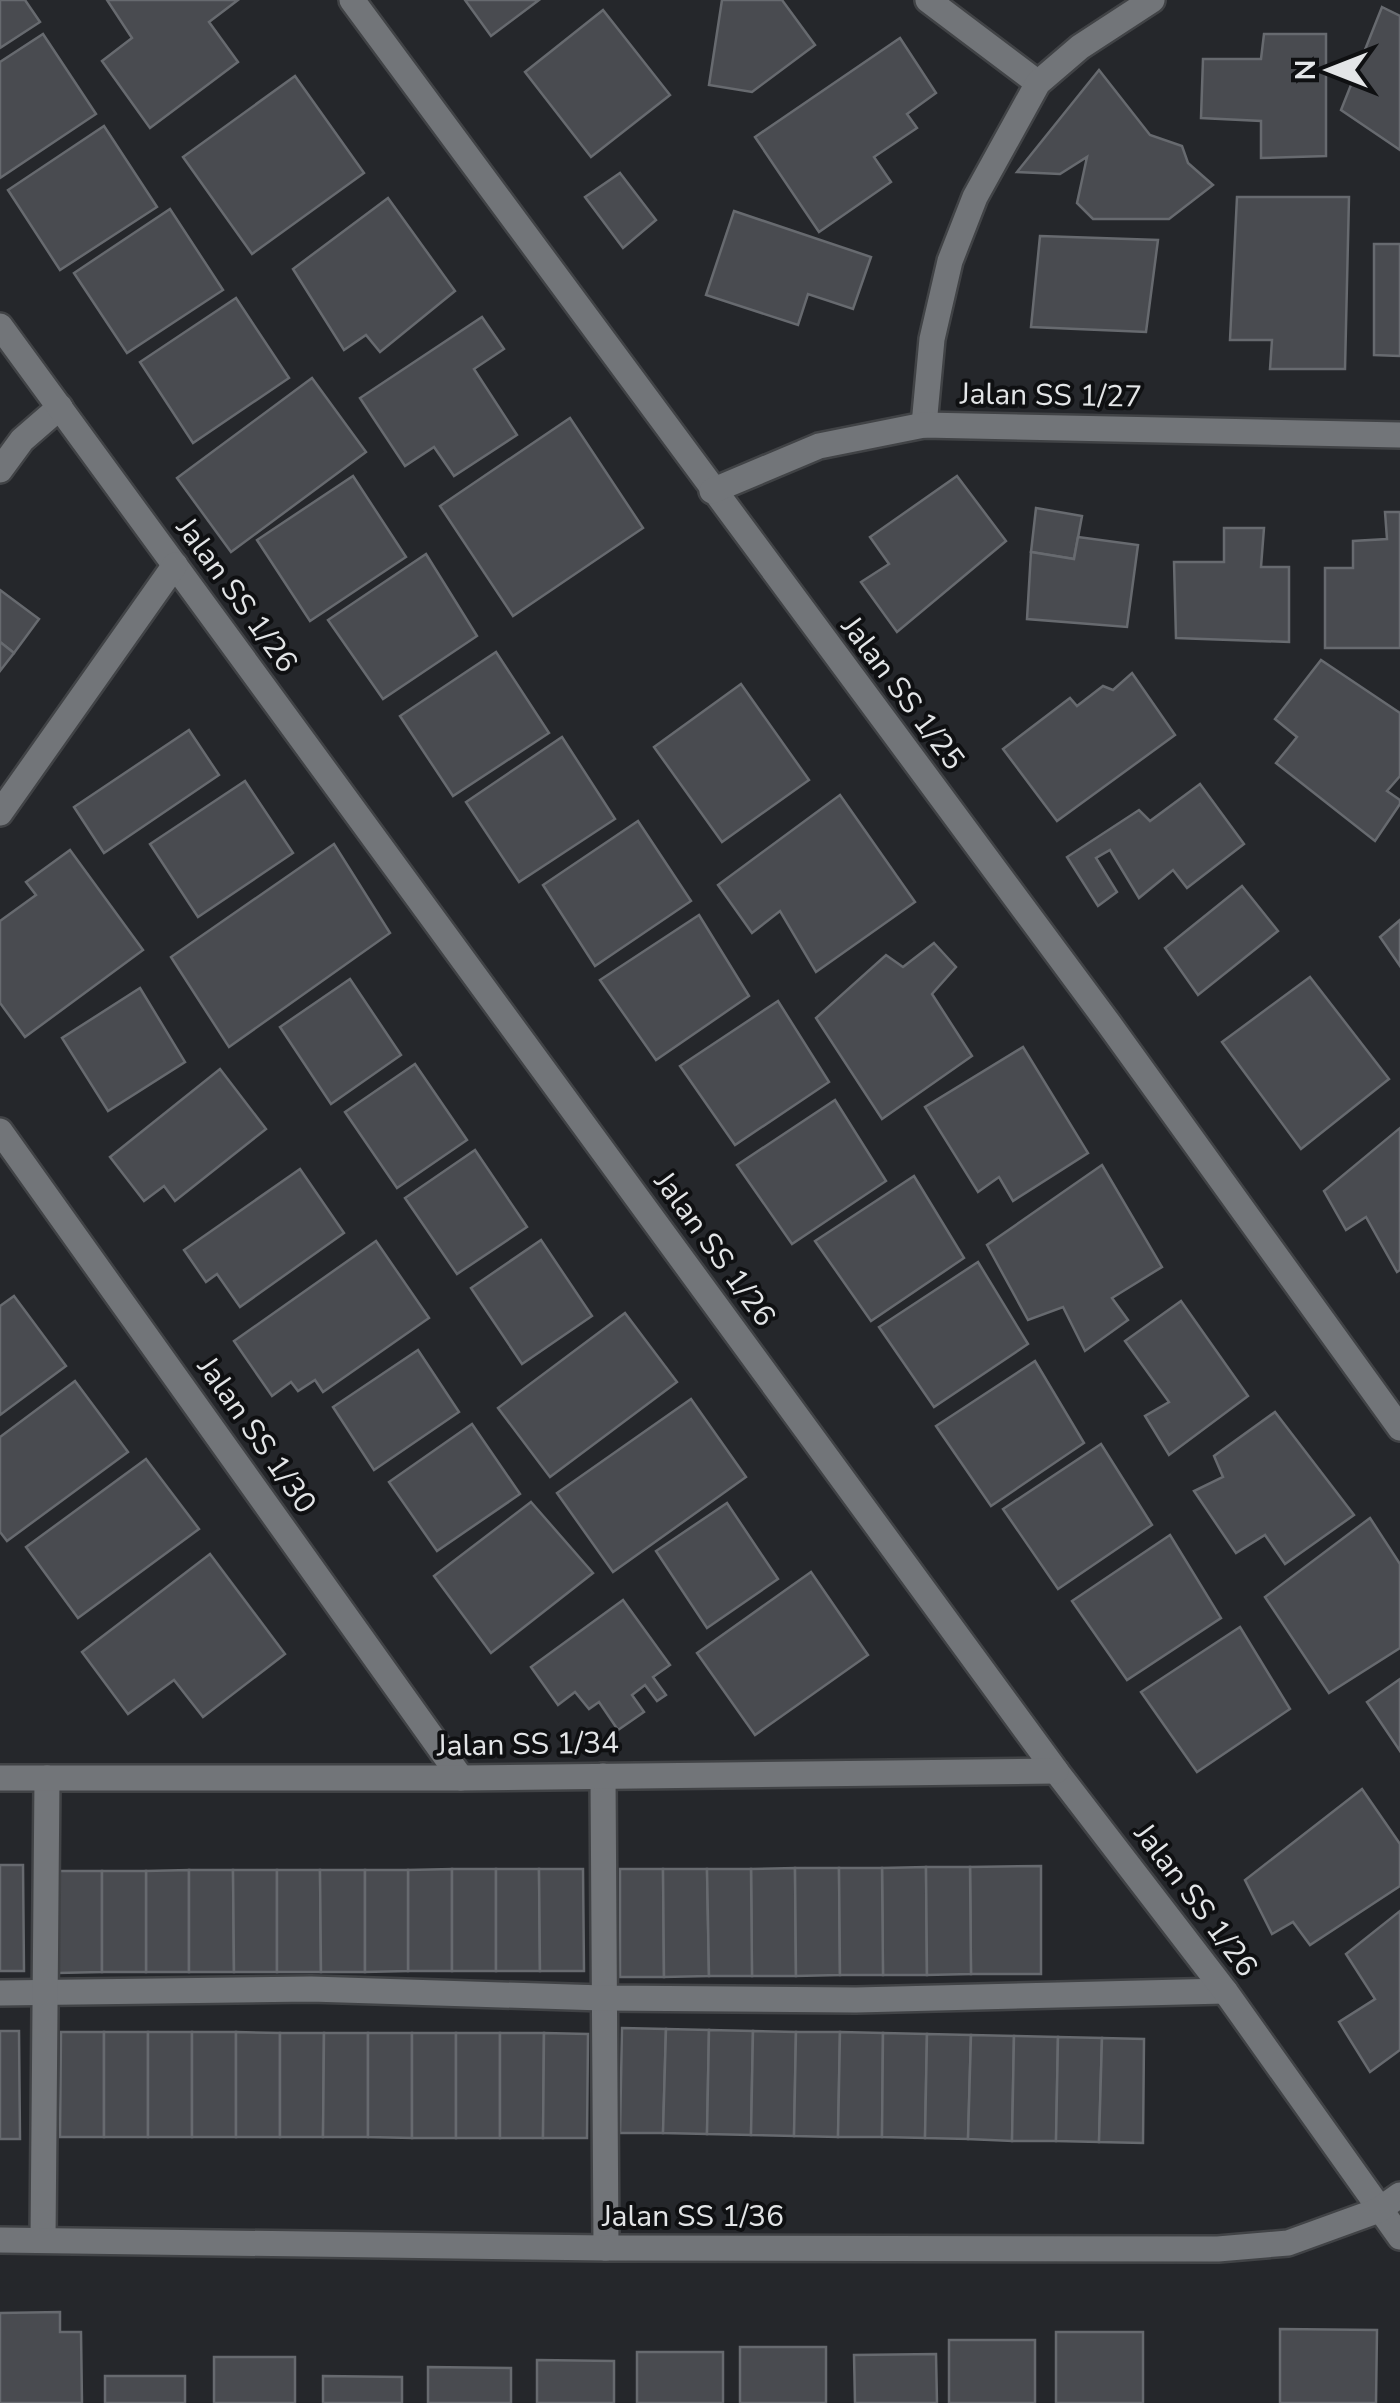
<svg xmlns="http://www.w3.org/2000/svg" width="1400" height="2403" viewBox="0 0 1400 2403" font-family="'Nunito Sans',sans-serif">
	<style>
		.building { fill: #494b50; stroke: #676a6f; stroke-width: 2.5 }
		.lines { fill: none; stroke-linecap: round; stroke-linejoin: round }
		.service-casing { stroke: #414346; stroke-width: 30 }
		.minor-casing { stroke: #414346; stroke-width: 30 }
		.tertiary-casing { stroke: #414346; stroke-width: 30 }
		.service { stroke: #727579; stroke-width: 25 }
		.minor { stroke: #727579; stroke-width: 25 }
		.tertiary { stroke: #727579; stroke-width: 25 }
		.labels { text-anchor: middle; stroke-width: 8; stroke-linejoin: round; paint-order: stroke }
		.street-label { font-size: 30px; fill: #e3e5e7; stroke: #0f1012 }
	</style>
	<rect width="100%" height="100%" fill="#25272b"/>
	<g class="building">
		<path d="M0,0H25L40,22L0,48Z"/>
		<path d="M107,0H238L209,22L238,62L150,128L102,61L132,38Z"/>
		<path d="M465,0H539L491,36Z"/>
		<path d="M722,0H782L815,45L752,92L709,85Z"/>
		<path d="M1382,7L1400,16V150L1341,110Z"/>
		<path d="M603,10L670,95L591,157L525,72Z"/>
		<path d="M43,34L96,114L0,178V62Z"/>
		<path d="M1264,34H1326V156L1261,158V121L1201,118L1203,59H1261Z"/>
		<path d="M900,38L936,93L907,114L917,128L874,157L891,182L819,232L755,137Z"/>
		<path d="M1099,70L1150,135L1182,146L1188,163L1213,185L1169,219H1093L1077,203L1087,157L1060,174L1017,172Z"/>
		<path d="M295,76L364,173L252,254L183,157Z"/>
		<path d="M104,126L157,207L60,270L8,190Z"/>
		<path d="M620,173L656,220L623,248L585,197Z"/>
		<path d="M1237,197H1349L1345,369H1270L1272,340H1230Z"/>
		<path d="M388,198L455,291L380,352L366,335L344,350L293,269Z"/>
		<path d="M170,209L223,290L127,353L74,273Z"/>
		<path d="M734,211L871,257L853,309L808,294L798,325L706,295Z"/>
		<path d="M1040,236L1158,240L1146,332L1031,327Z"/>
		<path d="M1374,244H1400V356L1374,355Z"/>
		<path d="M236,298L289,378L193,443L140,362Z"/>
		<path d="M482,317L504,349L474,369L517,435L454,476L434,447L405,466L360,398Z"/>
		<path d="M312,378L366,452L231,552L177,478Z"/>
		<path d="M570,418L643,528L513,616L440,506Z"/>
		<path d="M353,476L406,557L310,621L257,540Z"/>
		<path d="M957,476L1006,541L897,632L861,582L889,564L870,537Z"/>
		<path d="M1036,508L1082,516L1074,559L1031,552Z"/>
		<path d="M1385,512H1400V648H1325V568H1353V541L1387,539Z"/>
		<path d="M1224,528H1264L1261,567H1289V642L1176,638L1174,562H1224Z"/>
		<path d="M1078,537L1138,545L1127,627L1027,619L1031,552L1074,559Z"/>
		<path d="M426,554L477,636L383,699L328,620Z"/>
		<path d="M0,590L39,619L14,653L0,642Z"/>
		<path d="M0,642L14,653L0,671Z"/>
		<path d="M496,652L549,733L453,796L400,716Z"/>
		<path d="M1321,660L1400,713V776L1387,791L1400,800V804L1375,841L1276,763L1297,737L1275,719Z"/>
		<path d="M1132,673L1175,735L1057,821L1003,749L1070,698L1077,706L1103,686L1113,690Z"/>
		<path d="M741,684L809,780L722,842L654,747Z"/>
		<path d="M189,730L219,775L104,853L74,807Z"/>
		<path d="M562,737L615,819L519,882L466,802Z"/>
		<path d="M245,781L293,853L198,917L150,844Z"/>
		<path d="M1200,784L1244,844L1187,888L1173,870L1139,898L1110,850L1096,858L1117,892L1098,906L1067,857L1139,810L1150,821Z"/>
		<path d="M840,795L915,902L816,972L780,911L752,933L718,885Z"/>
		<path d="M638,821L691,901L595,966L543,885Z"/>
		<path d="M334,844L390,933L229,1047L171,957Z"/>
		<path d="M70,850L143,950L25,1037L0,1003V921L36,895L26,882Z"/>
		<path d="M1242,886L1278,931L1198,995L1165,948Z"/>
		<path d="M699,915L749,996L656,1060L600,980Z"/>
		<path d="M1400,920V966L1380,937Z"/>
		<path d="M934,943L956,967L932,994L972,1056L882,1119L816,1018L886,955L903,967Z"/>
		<path d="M1310,977L1389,1079L1301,1149L1222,1042Z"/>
		<path d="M350,979L401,1055L331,1104L280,1027Z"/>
		<path d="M140,988L185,1062L108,1111L62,1038Z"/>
		<path d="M778,1001L829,1082L735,1145L680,1066Z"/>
		<path d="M1023,1047L1088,1153L1013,1201L999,1177L978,1192L925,1107Z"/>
		<path d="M415,1064L467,1140L397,1188L345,1112Z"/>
		<path d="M220,1069L266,1129L175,1201L164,1186L144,1201L110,1157Z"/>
		<path d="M835,1100L886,1181L792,1244L737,1165Z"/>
		<path d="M1400,1128V1270L1397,1272L1366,1217L1346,1230L1324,1191Z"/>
		<path d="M475,1150L527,1227L457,1274L405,1198Z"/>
		<path d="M1102,1165L1162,1267L1112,1298L1128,1320L1085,1351L1063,1307L1028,1320L987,1245Z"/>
		<path d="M300,1169L344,1233L240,1307L217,1274L206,1282L184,1250Z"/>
		<path d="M914,1176L964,1258L871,1321L815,1241Z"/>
		<path d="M541,1240L592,1316L522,1364L471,1288Z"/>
		<path d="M376,1241L429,1318L323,1392L315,1380L298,1391L291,1382L272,1396L234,1341Z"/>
		<path d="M978,1262L1028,1344L934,1407L879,1327Z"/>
		<path d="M14,1296L66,1366L0,1415V1306Z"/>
		<path d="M1181,1301L1248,1396L1169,1455L1145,1416L1169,1402L1125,1341Z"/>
		<path d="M625,1313L677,1382L550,1477L498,1408Z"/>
		<path d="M418,1350L459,1412L374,1470L333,1407Z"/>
		<path d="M1035,1361L1084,1443L991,1506L936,1426Z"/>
		<path d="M75,1381L128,1452L7,1541L0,1532V1437Z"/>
		<path d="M691,1399L746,1477L613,1572L557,1493Z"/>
		<path d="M1275,1412L1354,1515L1285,1564L1265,1535L1236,1553L1194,1491L1223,1477L1214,1456Z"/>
		<path d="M472,1424L520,1494L437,1551L389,1482Z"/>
		<path d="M1101,1444L1152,1525L1058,1589L1003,1509Z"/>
		<path d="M146,1459L199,1529L78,1618L26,1547Z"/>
		<path d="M531,1502L593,1573L491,1653L434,1576Z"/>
		<path d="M727,1503L778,1579L707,1628L656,1551Z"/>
		<path d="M1370,1518L1400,1564V1648L1329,1693L1265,1597Z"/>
		<path d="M1170,1535L1221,1618L1127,1680L1072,1601Z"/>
		<path d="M210,1554L285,1654L203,1717L174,1680L128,1714L82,1652Z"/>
		<path d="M811,1572L868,1655L755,1735L697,1653Z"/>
		<path d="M623,1600L670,1665L653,1677L666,1695L657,1701L645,1685L632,1695L644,1712L618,1730L599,1702L589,1709L575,1692L558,1705L531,1667Z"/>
		<path d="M1240,1627L1290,1709L1197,1772L1141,1692Z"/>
		<path d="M1400,1679V1751L1367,1702Z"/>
		<path d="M1362,1789L1400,1844V1886L1310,1945L1293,1922L1272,1934L1245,1880Z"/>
		<path d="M0,1865H23L24,1971H0Z"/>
		<path d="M1041,1866V1974H971L970,1867Z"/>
		<path d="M926,1867L927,1975H883L882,1868Z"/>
		<path d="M926,1867H970L971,1974L927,1975Z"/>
		<path d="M795,1868L796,1976H752L751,1869Z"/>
		<path d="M795,1868H839L840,1975L796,1976Z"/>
		<path d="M839,1868H882L883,1975H840Z"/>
		<path d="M452,1869V1971H408V1870Z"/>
		<rect x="452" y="1869" width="44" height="102"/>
		<path d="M496,1869H539L540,1971H496Z"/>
		<path d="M539,1869H583L584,1971H540Z"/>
		<path d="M620,1869H663L664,1977H620Z"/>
		<path d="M663,1869H707L709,1976L664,1977Z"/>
		<path d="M707,1869H751L752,1976H709Z"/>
		<path d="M189,1870V1972H146V1871Z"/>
		<path d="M189,1870H233L234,1972H189Z"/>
		<path d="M233,1870H277V1972H234Z"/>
		<path d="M277,1870H320L321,1972H277Z"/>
		<path d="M320,1870H365V1972H321Z"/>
		<path d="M365,1870H408V1971L365,1972Z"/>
		<path d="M58,1871H102V1972L58,1973Z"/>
		<rect x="102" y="1871" width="44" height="101"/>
		<path d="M1400,1911V2050L1370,2072L1339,2022L1375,1999L1346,1954Z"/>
		<path d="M622,2028L666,2029L663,2133H620Z"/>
		<path d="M666,2029L709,2030L707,2134L663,2133Z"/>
		<path d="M709,2030L753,2031L751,2135L707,2134Z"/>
		<path d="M0,2031H19L20,2139H0Z"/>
		<path d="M753,2031L796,2032L794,2136L751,2135Z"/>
		<path d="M61,2032H104V2137H60Z"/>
		<rect x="104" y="2032" width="44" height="105"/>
		<rect x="148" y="2032" width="44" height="105"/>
		<rect x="192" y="2032" width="44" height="105"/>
		<path d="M236,2032L280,2033V2137H236Z"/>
		<path d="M796,2032H840L838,2137L794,2136Z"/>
		<path d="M840,2032L883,2033L882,2137H838Z"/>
		<path d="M280,2033H324L323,2137H280Z"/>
		<path d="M324,2033H368V2137H323Z"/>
		<path d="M368,2033H412V2138L368,2137Z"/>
		<rect x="412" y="2033" width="44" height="105"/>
		<rect x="456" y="2033" width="44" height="105"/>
		<path d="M500,2033H544L543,2138H500Z"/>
		<path d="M544,2033L588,2034L587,2138H543Z"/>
		<path d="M883,2033L927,2034L925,2138L882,2137Z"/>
		<path d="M927,2034L971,2035L968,2139L925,2138Z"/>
		<path d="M971,2035L1014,2036L1012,2141L968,2139Z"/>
		<path d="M1014,2036L1058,2037L1056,2141H1012Z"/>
		<path d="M1058,2037L1102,2038L1099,2142L1056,2141Z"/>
		<path d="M1102,2038L1144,2039L1143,2143L1099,2142Z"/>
		<path d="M60,2312V2332H81L82,2403H0V2313Z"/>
		<path d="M1280,2329L1377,2330L1376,2403H1280Z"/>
		<rect x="1056" y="2332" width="87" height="71"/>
		<rect x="949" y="2340" width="86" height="63"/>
		<rect x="740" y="2347" width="86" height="56"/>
		<rect x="637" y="2352" width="86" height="51"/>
		<path d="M936,2354L937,2403H855L854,2355Z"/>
		<rect x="214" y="2357" width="81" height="46"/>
		<path d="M537,2360L614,2361V2403H537Z"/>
		<path d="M428,2367L511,2368V2403H428Z"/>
		<rect x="105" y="2376" width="80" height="27"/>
		<path d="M323,2376L402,2377V2403H323Z"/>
	</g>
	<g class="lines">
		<defs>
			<g id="service">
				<path d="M0,470L22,440L60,407"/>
				<path d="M603,1776L606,2248"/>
				<path d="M0,1993L311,1989L603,1998L856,2000L1225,1991"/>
				<path d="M43,2240L47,1778"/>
			</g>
			<g id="minor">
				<path d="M352,0L1109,1024L1400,1428"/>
				<path d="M928,0L1038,83"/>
				<path d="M0,326L1056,1771L1225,1991L1400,2237"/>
				<path d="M924,425L932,339L950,261L975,197L1038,83L1080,47L1152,0"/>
				<path d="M712,491L819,446L924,425L1400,435"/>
				<path d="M0,813L175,565"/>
				<path d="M0,1131L461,1778"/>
				<path d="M0,1778H461L1056,1771"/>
			</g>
			<path id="tertiary" d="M0,2240L606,2248L1218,2249L1288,2243L1379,2210L1400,2195"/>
		</defs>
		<use href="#service" class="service-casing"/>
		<use href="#minor" class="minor-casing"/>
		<use href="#tertiary" class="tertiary-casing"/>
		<use href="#service" class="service"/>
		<use href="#minor" class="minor"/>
		<use href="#tertiary" class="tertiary"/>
	</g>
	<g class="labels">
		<g class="street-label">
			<text transform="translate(1051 395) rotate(1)" y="10">Jalan SS 1/27</text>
			<text transform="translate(237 595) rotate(54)" y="10">Jalan SS 1/26</text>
			<text transform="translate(903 693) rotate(53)" y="10">Jalan SS 1/25</text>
			<text transform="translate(715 1249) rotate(54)" y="10">Jalan SS 1/26</text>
			<text transform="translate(257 1435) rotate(55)" y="10">Jalan SS 1/30</text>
			<text transform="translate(528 1744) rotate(-1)" y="10">Jalan SS 1/34</text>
			<text transform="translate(1196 1900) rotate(53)" y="10">Jalan SS 1/26</text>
			<text x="693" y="2226">Jalan SS 1/36</text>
		</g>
	</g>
	<g transform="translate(1330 70) rotate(270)" stroke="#0f1012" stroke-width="8" paint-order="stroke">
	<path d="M0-8L18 38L0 25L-18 38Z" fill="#e3e5e7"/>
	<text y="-15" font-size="28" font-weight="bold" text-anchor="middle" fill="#e3e5e7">N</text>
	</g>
</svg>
